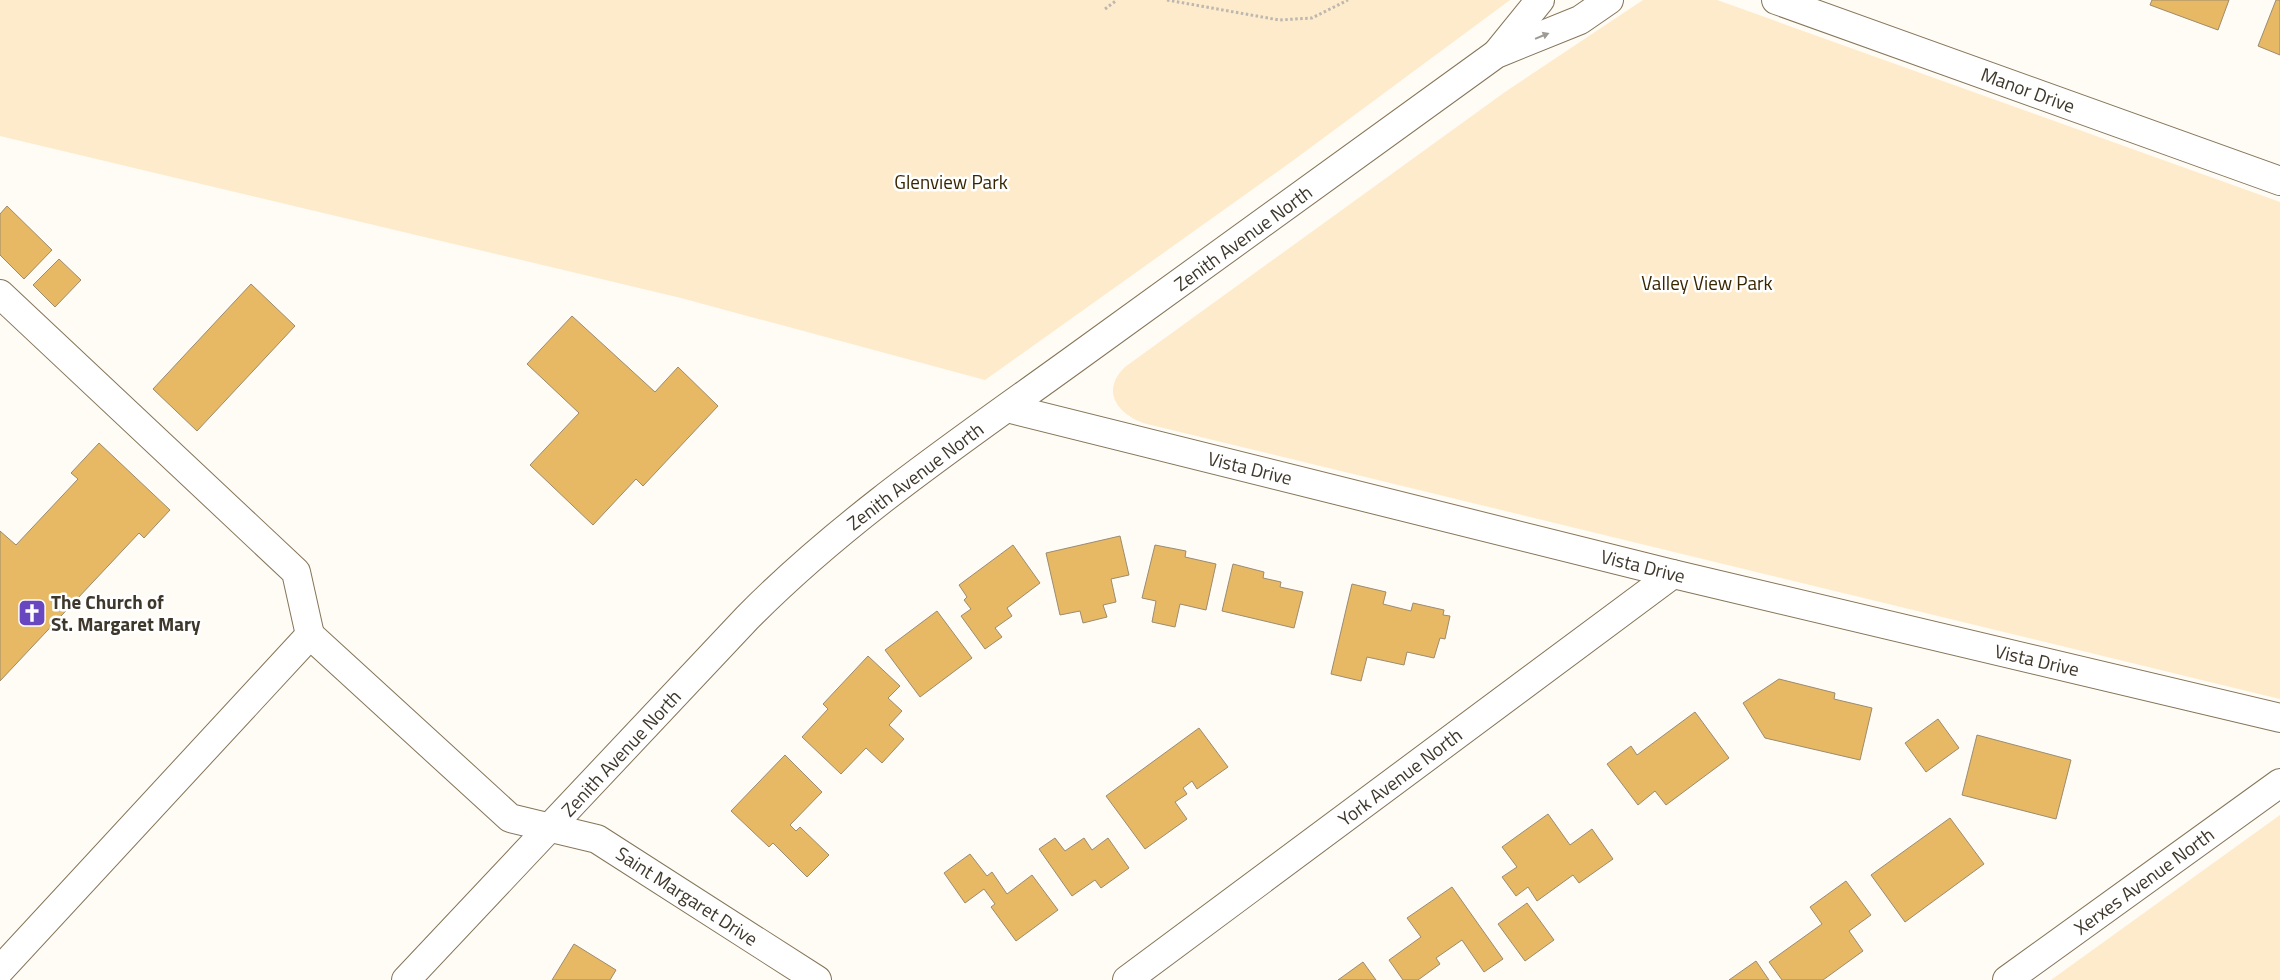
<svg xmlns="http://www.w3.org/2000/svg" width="2280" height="980" viewBox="0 0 2280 980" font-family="'Titillium Web',sans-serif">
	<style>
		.green { fill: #feebcb }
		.building { fill: #e7b964; stroke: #9c8b6f }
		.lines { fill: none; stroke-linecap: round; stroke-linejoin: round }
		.minor-casing { stroke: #857559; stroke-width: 30 }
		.path { stroke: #bcb7af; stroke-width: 3; stroke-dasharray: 2.5 2.5; stroke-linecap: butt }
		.minor { stroke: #fff; stroke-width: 28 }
		.oneway { fill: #9e9b95 }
		.labels { text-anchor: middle; stroke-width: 5; stroke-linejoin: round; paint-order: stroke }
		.street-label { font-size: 19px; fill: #3e372b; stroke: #fff }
		.park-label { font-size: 19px; fill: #392600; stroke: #fff }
		.poi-label { font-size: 19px; font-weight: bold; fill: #3e372b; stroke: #fff; text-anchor: start }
	</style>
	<rect width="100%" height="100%" fill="#fffbf5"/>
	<g class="green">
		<path d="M0,0H1510L1291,162L985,380L681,298L0,136Z"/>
		<path d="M1643,0H1717L2280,202V699L1143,423C1116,413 1101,390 1125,367L1505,92Z"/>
		<path d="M2280,815V980H2051Z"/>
	</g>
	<g class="building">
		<path d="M2152,0H2229L2218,30L2150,5Z"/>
		<path d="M2276,0H2280V55L2258,46Z"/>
		<path d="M7,206L52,250L24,279L0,255V214Z"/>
		<path d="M59,259L81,280L55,307L33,285Z"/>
		<path d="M251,284L295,326L197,431L153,389Z"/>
		<path d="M572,316L655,392L678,367L718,406L643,486L636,479L593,525L530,465L579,413L527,364Z"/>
		<path d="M99,443L170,510L144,538L139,533L0,681V531L16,545L78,479L71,473Z"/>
		<path d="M1120,536L1129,575L1111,579L1116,602L1103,605L1107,617L1083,623L1080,611L1060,615L1046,553Z"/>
		<path d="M1013,545L1040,583L1007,608L1012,616L995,628L1002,637L985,649L961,616L971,609L964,600L967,597L959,585Z"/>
		<path d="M1155,545L1186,551L1185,557L1216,564L1206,610L1180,604L1175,627L1152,622L1156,601L1142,598Z"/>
		<path d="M1233,564L1264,572L1263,578L1281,582L1280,587L1303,592L1294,628L1222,611Z"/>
		<path d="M1352,584L1386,592L1383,604L1411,611L1413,603L1444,610L1443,615L1450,616L1445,639L1440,638L1434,658L1407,652L1404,665L1367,657L1361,681L1331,674Z"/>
		<path d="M937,611L972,658L920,697L885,650Z"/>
		<path d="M868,656L900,686L888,698L902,711L889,725L904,739L882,763L866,748L841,774L802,737L828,709L823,704Z"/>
		<path d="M1779,679L1835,693L1834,699L1872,708L1860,760L1765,738L1743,703Z"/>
		<path d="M1695,712L1729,758L1666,805L1655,791L1638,805L1607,764L1631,746L1637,755Z"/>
		<path d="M1938,719L1959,748L1926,772L1905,743Z"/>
		<path d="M1199,728L1228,767L1197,789L1192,781L1183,788L1187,794L1175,802L1187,819L1145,849L1106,796Z"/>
		<path d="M1977,735L2071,760L2056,819L1962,795Z"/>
		<path d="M785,755L822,792L790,825L796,831L800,827L829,855L807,877L773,843L769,847L731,811Z"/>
		<path d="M1548,814L1570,845L1592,829L1613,859L1579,883L1573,875L1537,901L1528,887L1516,896L1502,877L1517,867L1502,847Z"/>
		<path d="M1950,818L1984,864L1905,922L1871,875Z"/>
		<path d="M1055,838L1065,851L1084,838L1092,850L1108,838L1129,868L1101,888L1095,880L1072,896L1039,849Z"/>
		<path d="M970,854L987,876L992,872L1007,894L1032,875L1058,910L1016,941L991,907L995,904L984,889L965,903L944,873Z"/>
		<path d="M1846,881L1871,915L1849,931L1863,951L1823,980H1782L1769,962L1822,924L1810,907Z"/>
		<path d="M1452,887L1503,959L1484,972L1462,940L1436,958L1440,964L1418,980H1403L1389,960L1421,937L1407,918Z"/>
		<path d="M1527,903L1554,940L1525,961L1498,924Z"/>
		<path d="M574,944L616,970L610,980H552Z"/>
		<path d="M1756,961L1769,980H1729Z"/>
		<path d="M1363,962L1376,980H1338Z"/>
	</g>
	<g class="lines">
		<defs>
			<g id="minor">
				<path d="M1776,0L2280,181"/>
				<path d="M1497,53L1540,0"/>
				<path d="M0,294L296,572L310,635"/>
				<path d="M1007,408L1673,574L2280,718"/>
				<path d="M0,970L310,635L510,818L597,839L817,980"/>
				<path d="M406,980L748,617C845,519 961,441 1073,360C1214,258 1355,156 1496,54L1580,20L1609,0"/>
				<path d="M1127,980L1673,574"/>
				<path d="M2007,980L2280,783"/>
			</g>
		</defs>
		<use href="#minor" class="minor-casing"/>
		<g class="path">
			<path d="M1167,0L1279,20L1312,18L1348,0"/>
			<path d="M1105,9L1117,0"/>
		</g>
		<use href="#minor" class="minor"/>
	</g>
	<defs><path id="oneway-solid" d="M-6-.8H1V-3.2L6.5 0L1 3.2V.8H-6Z" transform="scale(1.25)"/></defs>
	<use class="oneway" href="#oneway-solid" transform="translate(1542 36) rotate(-22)"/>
	<defs>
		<symbol id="church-square" viewBox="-11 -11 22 22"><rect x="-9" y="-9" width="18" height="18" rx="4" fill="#6847c0" stroke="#fff"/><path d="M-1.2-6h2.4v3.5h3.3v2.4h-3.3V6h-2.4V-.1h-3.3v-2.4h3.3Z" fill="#fff"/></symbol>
	</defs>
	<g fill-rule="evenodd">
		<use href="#church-square" x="16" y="597" width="32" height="32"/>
	</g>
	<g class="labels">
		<g class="street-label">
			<text transform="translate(2028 90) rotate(20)" y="7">Manor Drive</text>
			<text transform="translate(1243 238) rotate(-36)" y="7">Zenith Avenue North</text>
			<text transform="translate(1250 468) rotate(14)" y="7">Vista Drive</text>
			<text transform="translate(915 476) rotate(-37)" y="7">Zenith Avenue North</text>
			<text transform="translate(1643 566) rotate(14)" y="7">Vista Drive</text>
			<text transform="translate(2037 660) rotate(13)" y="7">Vista Drive</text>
			<text transform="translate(621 753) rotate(-47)" y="7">Zenith Avenue North</text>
			<text transform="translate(1400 777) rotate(-37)" y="7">York Avenue North</text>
			<text transform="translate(2144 881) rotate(-36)" y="7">Xerxes Avenue North</text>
			<text transform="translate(687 896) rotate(33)" y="7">Saint Margaret Drive</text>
		</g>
		<g class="park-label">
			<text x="951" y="189">Glenview Park</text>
			<text x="1707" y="290">Valley View Park</text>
		</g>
		<g class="poi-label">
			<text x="51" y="609">The Church of<tspan x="51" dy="22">St. Margaret Mary</tspan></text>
		</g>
	</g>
</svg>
